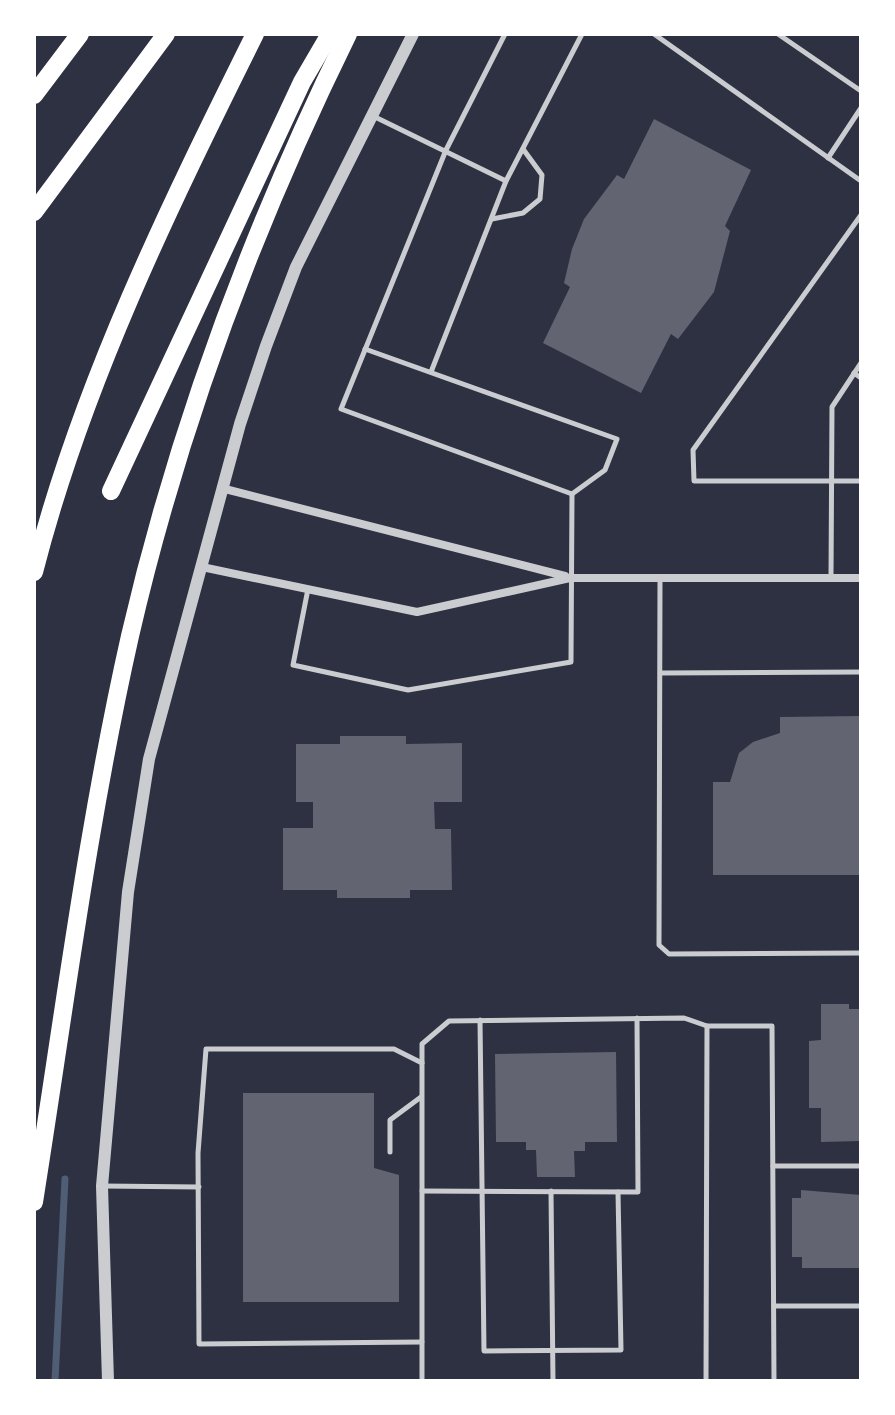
<svg xmlns="http://www.w3.org/2000/svg" width="895" height="1415" viewBox="0 0 895 1415" font-family="'Libre Baskerville',serif">
	<style>
		.lines { fill: none; stroke-linecap: round; stroke-linejoin: round }
		.stream { stroke: #4f5d75; stroke-width: 7 }
		.building { fill: #626471 }
		.service { stroke: #caccd0; stroke-width: 5 }
		.minor { stroke: #caccd0; stroke-width: 8 }
		.tertiary { stroke: #caccd0; stroke-width: 12 }
		.motorway { stroke: #fff; stroke-width: 18 }
	</style>
	<rect width="100%" height="100%" fill="#2d3142"/>
	<g class="lines">
		<path class="stream" d="M55,1381L65,1179"/>
	</g>
	<g class="building">
		<path d="M654,119L751,170L725,226L730,231L714,292L678,339L671,334L641,393L543,343L570,287L564,283L572,249L584,219L617,175L624,179Z"/>
		<path d="M861,716V875H713V782H730L739,753L753,742L780,733V717Z"/>
		<path d="M340,736H406V744L462,743V802H434L435,829H451L452,890H410V898H337V890H283V828H313V802H296V744H340Z"/>
		<path d="M821,1004H849V1009H861V1141L821,1142V1108H809V1041L821,1040Z"/>
		<path d="M616,1052L617,1142H585V1151H574L575,1177H537L536,1150H526V1142H496L495,1054Z"/>
		<path d="M243,1093H374V1168L399,1175V1302H243Z"/>
		<path d="M801,1190L861,1195V1268H802V1257H792V1198H801Z"/>
	</g>
	<g class="lines">
		<g class="service">
			<path d="M505,34L446,150L341,409L572,494"/>
			<path d="M654,34L861,181"/>
			<path d="M778,34L861,91"/>
			<path d="M375,117L506,181"/>
			<path d="M828,158L861,108"/>
			<path d="M861,215L693,450L694,481H861"/>
			<path d="M492,219L523,213L540,199L542,175L523,149"/>
			<path d="M365,349L617,439L605,470L572,494"/>
			<path d="M431,372L506,181L582,34"/>
			<path d="M854,373L861,378"/>
			<path d="M831,577L832,407L861,363"/>
			<path d="M660,579L659,945L669,954L861,953"/>
			<path d="M308,589L293,665L408,690L571,662L572,494"/>
			<path d="M661,673L861,672"/>
			<path d="M480,1020L484,1351L621,1350L618,1192"/>
			<path d="M422,1063L394,1049H206L198,1153L199,1344L422,1342"/>
			<path d="M390,1152V1120L421,1097"/>
			<path d="M773,1166H861"/>
			<path d="M103,1186L199,1187"/>
			<path d="M422,1191L638,1192L637,1018"/>
			<path d="M551,1191L553,1381"/>
			<path d="M774,1306H861"/>
			<path d="M422,1381V1044L449,1021L684,1018L707,1026H772L774,1381"/>
			<path d="M706,1381L707,1026"/>
		</g>
		<g class="minor">
			<path d="M225,489L565,576"/>
			<path d="M202,567L417,612L570,578H861"/>
		</g>
		<path class="tertiary" d="M108,1381L102,1186L128,892L149,759L240,424L266,346L296,267L413,34"/>
		<g class="motorway">
			<path d="M34,95L80,34"/>
			<path d="M34,212L166,34"/>
			<path d="M111,491L302,82L330,34"/>
			<path d="M34,572C82,384 169,207 255,34"/>
			<path d="M34,1202C64,1013 88,822 130,636C178,428 254,225 348,34"/>
		</g>
	</g>
	<rect width="895" height="1415" fill="none" stroke="#ffffff" stroke-width="72"/>
</svg>
